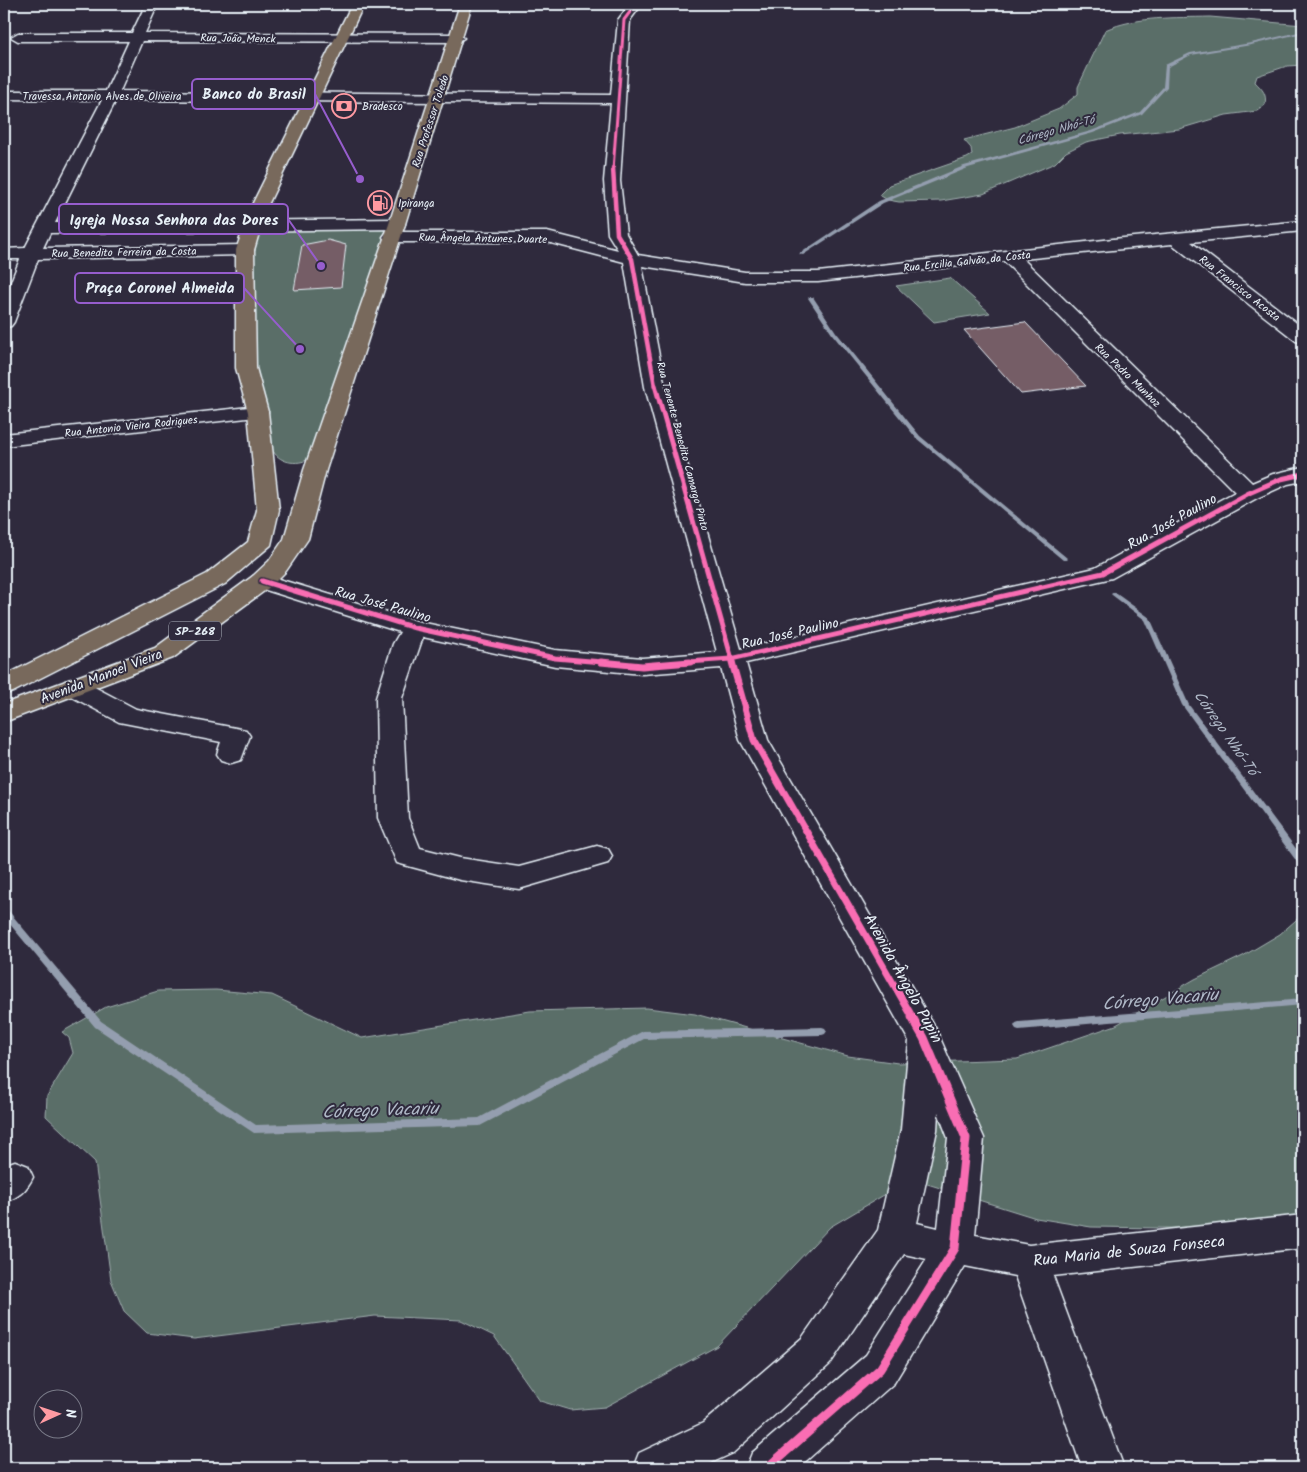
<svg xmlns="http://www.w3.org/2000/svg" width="1307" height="1472" viewBox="0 0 1307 1472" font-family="Kalam,sans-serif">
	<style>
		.green { fill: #5a6e67; stroke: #a1b0b0 }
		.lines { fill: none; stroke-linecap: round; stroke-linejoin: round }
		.stream { fill: #949eaf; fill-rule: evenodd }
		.building { fill: #755d66; stroke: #e8f1f8 }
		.street-casing { stroke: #e8f1f8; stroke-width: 3 }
		.primary-casing { stroke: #e8f1f8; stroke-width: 3 }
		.street { fill: #2f2a3d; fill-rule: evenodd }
		.primary { fill: #78695c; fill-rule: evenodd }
		.cycleway-far4-casing { stroke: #2f2a3d; stroke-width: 5 }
		.cycleway-far3-casing { stroke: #2f2a3d; stroke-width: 6 }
		.cycleway-far2-casing { stroke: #2f2a3d; stroke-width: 8 }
		.cycleway-far1-casing { stroke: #2f2a3d; stroke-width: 10 }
		.cycleway-casing { stroke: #2f2a3d; stroke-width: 12 }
		.cycleway-far4 { stroke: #f96db3; stroke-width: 3 }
		.cycleway-far3 { stroke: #f96db3; stroke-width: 4.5 }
		.cycleway-far2 { stroke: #f96db3; stroke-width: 5 }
		.cycleway-far1 { stroke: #f96db3; stroke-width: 7 }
		.cycleway { stroke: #f96db3; stroke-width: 9 }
		.labels { text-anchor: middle; stroke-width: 4; stroke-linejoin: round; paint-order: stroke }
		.far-street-label { font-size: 11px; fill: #e8f1f8; stroke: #2f2a3d }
		.far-poi-label { font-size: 11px; fill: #e8f1f8; stroke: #2f2a3d; text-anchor: start }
		.far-water-label { font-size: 12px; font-style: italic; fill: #b0b9c8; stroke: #2f2a3d }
		.shield { fill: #2f2a3d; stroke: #b0b5c0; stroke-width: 1 }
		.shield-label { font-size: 12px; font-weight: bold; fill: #e8f1f8 }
		.street-label { font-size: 14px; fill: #e8f1f8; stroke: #2f2a3d }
		.water-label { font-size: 15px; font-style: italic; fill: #b0b9c8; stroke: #2f2a3d }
		.near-street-label { font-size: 16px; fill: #e8f1f8; stroke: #2f2a3d }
		.near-water-label { font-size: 18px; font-style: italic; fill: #b0b9c8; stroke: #2f2a3d }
		.leader { fill: none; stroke: #965dcd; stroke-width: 2 }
		.callout-dot { fill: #965dcd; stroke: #2f2a3d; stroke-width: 2 }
		.callout { fill: #2f2a3d; stroke: #965dcd; stroke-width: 2 }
		.callout-label { font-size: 15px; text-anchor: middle; font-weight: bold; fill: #e8f1f8 }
	</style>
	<rect width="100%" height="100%" fill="#2f2a3d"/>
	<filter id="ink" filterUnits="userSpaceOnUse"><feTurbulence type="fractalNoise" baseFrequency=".02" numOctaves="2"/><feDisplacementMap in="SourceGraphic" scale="10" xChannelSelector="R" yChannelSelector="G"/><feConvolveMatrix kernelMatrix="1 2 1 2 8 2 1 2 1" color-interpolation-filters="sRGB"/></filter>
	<g filter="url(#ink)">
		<g class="green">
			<path d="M1210,17L1303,25V65L1287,66L1257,76L1255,82C1263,90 1267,94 1265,105L1257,111L1226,115L1179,129L1120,135L1086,142L1066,152L1055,163L983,194L941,201L899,202L888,200L879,195L889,185L967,158L972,155L971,148L964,140L1015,127L1059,109L1078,94V87L1105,30C1138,16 1175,18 1210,17Z"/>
			<path d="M393,226L312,457C300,466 281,464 273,451L250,367L249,250L256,227Z"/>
			<path d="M950,278L990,313L934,322L896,286Z"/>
			<path d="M1303,914V1230L1091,1227L1036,1218L921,1182L889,1192L830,1227L717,1346L605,1407L570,1410L540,1401L494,1336L461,1320L375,1316L194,1339L147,1333L124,1311L111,1280L95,1162L46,1116L47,1096L73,1053L69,1038L62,1032L106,1007L158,991L216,990L272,995L362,1038L530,1011L647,1008L695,1014L848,1056L898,1063L1017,1059L1116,1025L1195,979L1243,956L1280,934Z"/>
		</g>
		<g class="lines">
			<g class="stream">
				<path d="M1303,31V33L1251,45L1191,55L1168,67L1167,87L1142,114L1093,133L968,168L883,203L803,255L799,254L879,201L964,166L1091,131L1140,112L1163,87L1165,65L1190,53L1251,43Z"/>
				<path d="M809,297H813L836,332L920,436L1067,558L1068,559L1067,560H1063L916,438L832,334L808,298Z"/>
				<path d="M1114,592L1150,618L1189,705L1303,858V867L1300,866L1182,705L1145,620L1112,595L1111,594Z"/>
				<path d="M4,908L7,909L101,1021L256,1125L479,1118L643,1031L822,1027L825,1028L827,1031L825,1034L822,1035L644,1039L480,1126L254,1133L95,1027L4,917Z"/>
				<path d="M1303,999V1005L1019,1030L1016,1029L1014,1026L1016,1023L1019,1022Z"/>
			</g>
		</g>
		<g class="building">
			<path d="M328,240L346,245L341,287L294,290L302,245Z"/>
			<path d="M1025,322L1086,386L1021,394L964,330Z"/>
		</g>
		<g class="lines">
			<defs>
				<g id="street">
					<path d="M146,4H158L145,33L457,34L464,38L457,42L142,41L120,91L611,95L618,20L630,4H642L630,20L620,181L626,234L638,255L745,272H818L1113,239L1303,221V231L1191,242L1303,328V343L1296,341L1172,244L1023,259L1252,483L1273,474L1303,467V481L1288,484L1257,498L1112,578L746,663L768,740L936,1029L984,1138L975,1235L1029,1245L1303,1215V1248L1053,1276L1124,1468H1082L1015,1276L965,1266L894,1383L798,1468H746L752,1453L866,1355L927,1259L904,1254L830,1364L733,1453L700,1468H633L639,1453L703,1423L802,1338L878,1230L901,1130L909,1041L740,740L721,668L642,674L555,666L423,637L402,698L408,818L420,848L460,858L519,867L597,846L608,849L612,856L608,863L519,889L460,880L397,863L378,818L376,698L393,644L400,632L253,586L250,581L253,576L262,574L420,622L555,650L642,658L717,652L645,387L624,262L547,242H392L386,241L383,237L386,233L392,232H547L618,250L608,234L604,181L611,103L116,100L55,223L397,219L403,220L405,224L403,228L397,229L50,233L43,248L245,245L251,246L254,250L251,254L245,255L38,259L14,322L11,326L4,328V299L20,259H4V249L25,248L102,100L4,99V91H106L129,41H18L11,37L18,33H132ZM1004,261L1235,492L1095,568L741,649L665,387L642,266L745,282H818ZM938,1112L948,1138L938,1228L917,1223L937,1130Z"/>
					<path d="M258,406L265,408L268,412L265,416L4,446V434Z"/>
					<path d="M74,679L83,681L136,709L246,730L250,736L241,760L231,763L221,760L217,754L221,742L119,722L65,693L61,687L65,681Z"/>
					<path d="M15,1161L28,1166L33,1177C26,1191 19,1197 4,1202V1165Z"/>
				</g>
				<g id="primary">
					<path d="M352,4H364L266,209L254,250L256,368L268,412L279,510L271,545L225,584L13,692L4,694V676L207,574L248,542L257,510L248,412L236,368V250L250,209Z"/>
					<path d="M460,4H472L405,224L326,470L308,539L286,571L271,586L173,658L4,722V704L155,648L253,576L269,561L284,539L304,470L389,224Z"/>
				</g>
			</defs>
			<use href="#street" class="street-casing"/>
			<use href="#primary" class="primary-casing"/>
			<use href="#street" class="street"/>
			<use href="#primary" class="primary"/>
			<defs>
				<path id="cycleway-far4" d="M613,170L624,20L636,4"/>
				<path id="cycleway-far3" d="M613,168L617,234L632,259L655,386"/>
				<g id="cycleway-far2">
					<path d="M655,385L733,663"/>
					<path d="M262,581L415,628L555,658L614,663"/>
					<path d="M674,663L731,659L1103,573L1249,493L1281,479L1303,474"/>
				</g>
				<g id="cycleway-far1">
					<path d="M601,662L642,666L690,662"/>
					<path d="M732,662L754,740L913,1018"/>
				</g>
				<path id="cycleway" d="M767,1468L880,1369L955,1248L966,1138L924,1038L912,1017"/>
			</defs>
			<use href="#cycleway-far4" class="cycleway-far4-casing"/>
			<use href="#cycleway-far3" class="cycleway-far3-casing"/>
			<use href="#cycleway-far2" class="cycleway-far2-casing"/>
			<use href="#cycleway-far1" class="cycleway-far1-casing"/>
			<use href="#cycleway" class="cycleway-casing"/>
			<use href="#cycleway-far4" class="cycleway-far4"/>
			<use href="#cycleway-far3" class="cycleway-far3"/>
			<use href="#cycleway-far2" class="cycleway-far2"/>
			<use href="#cycleway-far1" class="cycleway-far1"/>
			<use href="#cycleway" class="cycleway"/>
		</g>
	</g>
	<defs>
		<symbol id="bank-ring" viewBox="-11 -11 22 22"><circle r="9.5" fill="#2f2a3d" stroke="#ff9aa2" stroke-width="1.5"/><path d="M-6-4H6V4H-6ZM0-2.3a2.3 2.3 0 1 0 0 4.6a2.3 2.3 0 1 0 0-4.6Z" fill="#ff9aa2"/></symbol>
		<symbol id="fuel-ring" viewBox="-11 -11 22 22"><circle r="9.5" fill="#2f2a3d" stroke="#ff9aa2" stroke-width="1.5"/><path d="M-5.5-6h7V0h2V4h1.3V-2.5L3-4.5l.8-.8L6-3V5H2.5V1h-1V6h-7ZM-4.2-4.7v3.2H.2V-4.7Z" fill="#ff9aa2"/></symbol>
	</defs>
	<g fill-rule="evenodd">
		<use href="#bank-ring" x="330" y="92" width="28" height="28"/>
		<use href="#fuel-ring" x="366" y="189" width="28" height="28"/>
	</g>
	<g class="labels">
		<g class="far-street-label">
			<text transform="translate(238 38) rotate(1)" y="4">Rua João Menck</text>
			<text x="102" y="100">Travessa Antonio Alves de Oliveira</text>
			<text transform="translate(430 121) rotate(-72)" y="4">Rua Professor Toledo</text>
			<text transform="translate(483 238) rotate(1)" y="4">Rua Ângela Antunes Duarte</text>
			<text transform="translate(124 252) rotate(-1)" y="4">Rua Benedito Ferreira da Costa</text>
			<text transform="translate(967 261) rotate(-6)" y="4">Rua Ercilia Galvão da Costa</text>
			<text transform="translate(1240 288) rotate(38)" y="4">Rua Francisco Acosta</text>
			<text transform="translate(1128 375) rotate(44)" y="4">Rua Pedro Munhoz</text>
			<text transform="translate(131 426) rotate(-6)" y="4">Rua Antonio Vieira Rodrigues</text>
			<text transform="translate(683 446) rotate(75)" y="4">Rua Tenente Benedito Camargo Pinto</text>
		</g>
		<g class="far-poi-label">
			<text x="362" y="110">Bradesco</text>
			<text x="398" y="207">Ipiranga</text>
		</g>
		<g class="far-water-label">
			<text transform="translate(1056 130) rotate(-16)" y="4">Córrego Nhó-Tó</text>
		</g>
		<rect class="shield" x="169" y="621.5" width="52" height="19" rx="4"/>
		<g class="shield-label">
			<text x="195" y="635">SP-268</text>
		</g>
		<g class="street-label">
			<text transform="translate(1172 521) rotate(-29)" y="5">Rua José Paulino</text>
			<text transform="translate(383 604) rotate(16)" y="5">Rua José Paulino</text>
			<text transform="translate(790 633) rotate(-13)" y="5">Rua José Paulino</text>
			<text transform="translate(101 676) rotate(-21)" y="5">Avenida Manoel Vieira</text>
		</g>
		<g class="water-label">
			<text transform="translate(1226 733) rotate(55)" y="5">Córrego Nhó-Tó</text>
		</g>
		<g class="near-street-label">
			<text transform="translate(904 978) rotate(61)" y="6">Avenida Ângelo Pupin</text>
			<text transform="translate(1129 1250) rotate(-6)" y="6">Rua Maria de Souza Fonseca</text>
		</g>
		<g class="near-water-label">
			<text transform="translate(1160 999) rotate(-5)" y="6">Córrego Vacariu</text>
			<text transform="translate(380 1110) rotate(-2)" y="6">Córrego Vacariu</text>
		</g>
	</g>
	<path class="leader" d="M360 179L315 94M321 266L288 219M300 349L244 288"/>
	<g class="callout-dot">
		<circle cx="360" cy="179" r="5"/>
		<circle cx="321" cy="266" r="5"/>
		<circle cx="300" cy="349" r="5"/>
	</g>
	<g class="callout">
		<rect x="192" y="79" width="123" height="30" rx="5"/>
		<rect x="59" y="204" width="229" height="30" rx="5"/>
		<rect x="75" y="273" width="169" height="30" rx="5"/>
	</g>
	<g class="callout-label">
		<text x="254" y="99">Banco do Brasil</text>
		<text x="174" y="225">Igreja Nossa Senhora das Dores</text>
		<text x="160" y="293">Praça Coronel Almeida</text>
	</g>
	<rect width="1307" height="1472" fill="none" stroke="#2f2a3d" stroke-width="20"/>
	<rect x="10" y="10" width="1287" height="1452" fill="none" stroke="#e8f1f8" stroke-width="2" filter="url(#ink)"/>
	<g transform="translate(58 1414) rotate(87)"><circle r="24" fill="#2f2a3d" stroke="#797a88"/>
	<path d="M0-4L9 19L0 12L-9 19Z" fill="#ff9aa2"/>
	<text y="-8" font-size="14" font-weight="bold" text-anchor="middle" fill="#e8f1f8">N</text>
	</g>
</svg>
